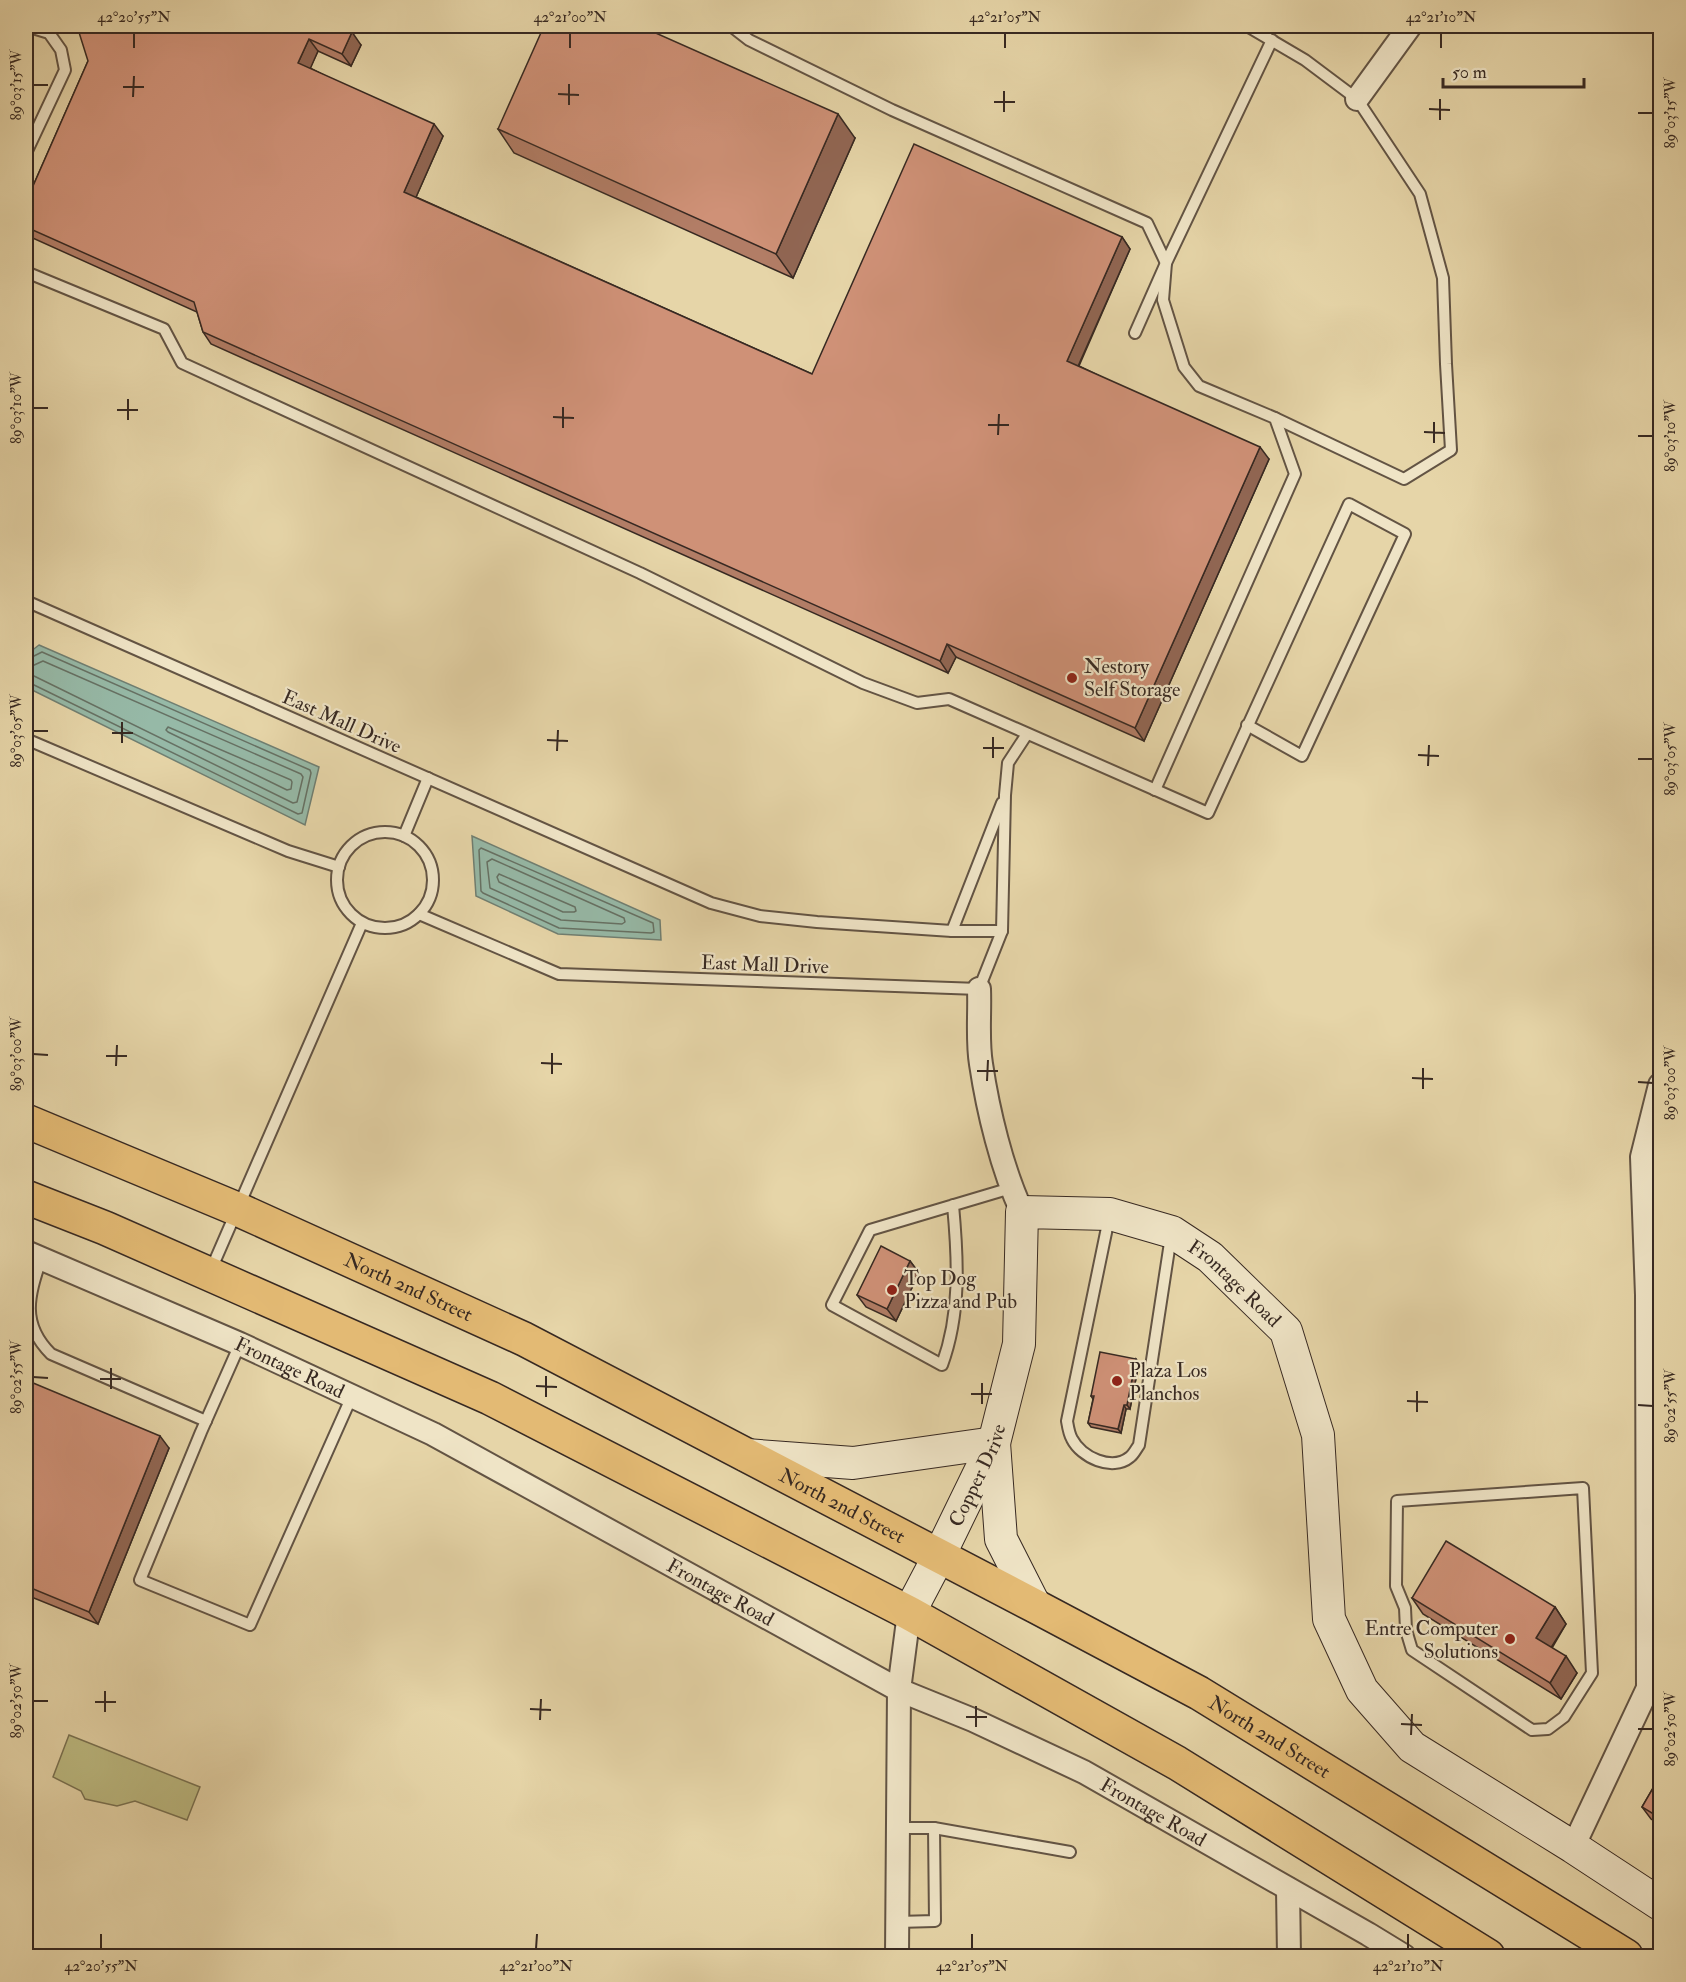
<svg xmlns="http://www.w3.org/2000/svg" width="1686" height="1982" viewBox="0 0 1686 1982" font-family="'IM FELL Double Pica',serif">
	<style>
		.green { fill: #bdbb82; stroke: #7a7252; stroke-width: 1.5 }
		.water { fill: #96b9a7; stroke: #707f72; stroke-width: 1.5 }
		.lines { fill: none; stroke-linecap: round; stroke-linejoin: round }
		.shore { stroke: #667164; stroke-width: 1.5 }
		.lane-casing { stroke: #635444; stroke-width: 14 }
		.street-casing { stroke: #635444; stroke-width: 26 }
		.secondary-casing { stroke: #372922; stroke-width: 34 }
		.primary-casing { stroke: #372922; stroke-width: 36 }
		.lane { stroke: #efe4c6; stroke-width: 10 }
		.street { stroke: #efe4c6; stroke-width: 22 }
		.secondary { stroke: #efe4c6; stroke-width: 32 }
		.primary { stroke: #e3ba74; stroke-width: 33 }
		.wall { fill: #b27d66; stroke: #372922; stroke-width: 1.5 }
		.shaded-wall { fill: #916653; stroke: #372922; stroke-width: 1.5 }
		.building { fill: #cf9177; stroke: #372922; stroke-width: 1.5 }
		.ticks { fill: none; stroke: #372922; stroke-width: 2 }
		.poi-dot { fill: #8f2418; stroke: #efe4c6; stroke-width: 2 }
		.labels { text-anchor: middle; stroke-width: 4.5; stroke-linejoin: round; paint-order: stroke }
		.poi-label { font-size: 20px; fill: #372922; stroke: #efe4c6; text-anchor: start }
		.street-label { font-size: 20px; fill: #372922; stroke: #efe4c6 }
		.neatline { fill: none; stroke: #372922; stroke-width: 2 }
		.ticks-label { font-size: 15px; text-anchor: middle; fill: #372922 }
	</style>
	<rect width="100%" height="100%" fill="#e6d5a8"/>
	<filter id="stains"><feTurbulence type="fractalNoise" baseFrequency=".00333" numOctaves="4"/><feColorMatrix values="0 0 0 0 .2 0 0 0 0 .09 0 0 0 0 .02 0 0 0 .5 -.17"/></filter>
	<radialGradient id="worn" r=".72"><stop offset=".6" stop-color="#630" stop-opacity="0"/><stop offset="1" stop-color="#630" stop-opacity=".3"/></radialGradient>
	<path class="green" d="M69,1735L200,1787L187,1820L135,1801L117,1806L85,1799L81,1791L53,1777Z"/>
	<g class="water">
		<path d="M39,645L319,767L305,825L26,687V655Z"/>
		<path d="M472,836L660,920L661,940L558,934L476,896Z"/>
	</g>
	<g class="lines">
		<g class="shore">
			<path d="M26,660L42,652L310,770L311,773L302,813L298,814L30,683H26"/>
			<path d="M26,667L32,666L43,661L301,774L303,777L297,802L293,803L34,676L26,675"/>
			<path d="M168,727L291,780L292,782L291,789L287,790L168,732L166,730Z"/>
			<path d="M481,848L653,923L654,932L651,933L559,928L483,893L481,891L479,850Z"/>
			<path d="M492,859L624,918L625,922L622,924L561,920L490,888L487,862Z"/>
			<path d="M499,874L575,907L576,911L574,912H563L499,882L497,877Z"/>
		</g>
		<defs>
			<g id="lane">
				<path d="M26,26L49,33L61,50L65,70L26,153"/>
				<path d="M731,26L749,40L892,110L1147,223L1166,263L1163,300L1184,367L1199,386L1275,418L1295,474L1155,790"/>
				<path d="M1247,26L1305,60L1357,99L1420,194L1443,278L1446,364L1451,450L1404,479L1275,418"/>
				<path d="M26,272L164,329L182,363L640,573L863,683L917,703L949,699L1208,813L1349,504L1405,534L1302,756L1247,725"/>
				<path d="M1135,333L1166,263L1272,40"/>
				<path d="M26,601L711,903L760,916L817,922L952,931H1002"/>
				<path d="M26,739L288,851L339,867"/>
				<circle cx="385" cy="880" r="48"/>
				<path d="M404,836L428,778"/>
				<path d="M419,914L559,974L979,989L1002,931L1005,795L1008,763L1027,734"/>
				<path d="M952,931L1002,803"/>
				<path d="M953,1205C958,1259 961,1313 942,1365L832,1305L870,1230L1011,1188"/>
				<path d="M1109,1218L1067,1421C1068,1427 1069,1434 1072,1439C1081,1457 1112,1472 1130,1457C1134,1454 1136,1449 1139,1445L1171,1236"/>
				<path d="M41,1259C29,1296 20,1323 51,1354L206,1421"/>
				<path d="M210,1272L362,923"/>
				<path d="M240,1344L201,1432L140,1580L250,1625L352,1396"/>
				<path d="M1583,1488L1592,1673L1564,1717L1548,1729L1532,1730L1412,1650L1406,1630L1405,1608L1396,1586L1397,1501Z"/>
				<path d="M898,1828H934L1070,1852"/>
				<path d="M897,1922L935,1921L934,1828"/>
			</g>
			<g id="street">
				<path d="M1357,99L1410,26"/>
				<path d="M979,989C980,1014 977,1040 981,1064C988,1111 1002,1169 1022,1212"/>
				<path id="s1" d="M26,1252L240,1344L433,1434L899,1690L973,1720L1084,1772L1368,1934L1404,1956"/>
				<path d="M1573,1847L1648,1688L1647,1295L1642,1157L1660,1085"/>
				<path d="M1288,1889L1289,1956"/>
				<path d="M897,1956L899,1690L909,1613"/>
			</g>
			<g id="secondary">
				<path d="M746,1455L853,1463L994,1443L1001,1539L1035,1606"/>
				<path id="s2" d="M909,1613L939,1556L994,1443L1019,1344L1022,1212L1110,1214L1172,1232L1210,1257L1286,1331L1318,1435L1329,1619L1362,1690L1412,1747L1573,1847L1660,1904"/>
			</g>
			<g id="primary">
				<path id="s3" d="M26,1121L237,1209L524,1339L1035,1606L1199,1693L1626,1956"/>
				<path d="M26,1197L105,1228L490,1398L909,1613L1177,1763L1488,1956"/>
			</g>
		</defs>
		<use href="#lane" class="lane-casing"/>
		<use href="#street" class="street-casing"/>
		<use href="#secondary" class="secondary-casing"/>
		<use href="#primary" class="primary-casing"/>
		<use href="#lane" class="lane"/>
		<use href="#street" class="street"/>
		<use href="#secondary" class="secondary"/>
		<use href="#primary" class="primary"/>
	</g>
	<g class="wall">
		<path d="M337,26L361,45L351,66L318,51L310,68L443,136L416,197L812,374L1122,237L1130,249L1079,366L1269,459L1144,741L956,657L948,673L211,344L203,332L197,312L26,235V202L88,61Z"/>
		<path d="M498,129L855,138L793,278L514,153Z"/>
		<path d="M910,1261L919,1273L896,1321L866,1307L857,1295Z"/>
		<path d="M1139,1363L1130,1409H1126L1121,1433L1091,1427L1088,1423L1093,1399L1091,1396Z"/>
		<path d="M26,1380L169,1448L98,1624L29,1596L26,1604Z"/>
		<path d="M1412,1598L1555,1607L1566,1624L1552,1648L1577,1673L1561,1699L1423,1614Z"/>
		<path d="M1660,1776V1825L1651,1819L1642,1807Z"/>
	</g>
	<g class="shaded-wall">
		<path d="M352,32L361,45L351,66L342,54Z"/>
		<path d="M309,39L318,51L307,76L298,63Z"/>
		<path d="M838,114L855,138L793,278L776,254Z"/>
		<path d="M434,124L443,136L413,204L404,192Z"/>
		<path d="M1122,237L1130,249L1075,373L1067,361Z"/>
		<path d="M1260,447L1269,459L1144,741L1135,728Z"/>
		<path d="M947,644L956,657L948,673L940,661Z"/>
		<path d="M910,1261L919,1273L896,1321L887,1309Z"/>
		<path d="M1136,1359L1139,1363L1130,1409L1127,1405Z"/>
		<path d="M1124,1405L1126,1409L1121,1433L1118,1429Z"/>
		<path d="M160,1436L169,1448L98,1624L89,1612Z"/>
		<path d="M26,1591L29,1596L26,1604Z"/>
		<path d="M1555,1607L1566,1624L1547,1654L1536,1638Z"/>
		<path d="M1566,1656L1577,1673L1561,1699L1550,1683Z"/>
	</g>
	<g class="building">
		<path d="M77,26H337L352,32L342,54L309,39L298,63L434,124L404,192L812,374L914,144L1122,237L1067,361L1260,447L1135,728L947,644L940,661L203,332L194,302L26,227V202L88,61Z"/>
		<path d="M544,26H640L838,114L776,254L498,129Z"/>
		<path d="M881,1246L910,1261L887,1309L857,1295Z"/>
		<path d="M1100,1352L1136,1359L1127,1405H1124L1118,1429L1088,1423L1094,1396H1091Z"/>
		<path d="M26,1380L160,1436L89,1612L26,1586Z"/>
		<path d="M1446,1541L1555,1607L1536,1638L1566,1656L1550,1683L1412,1598Z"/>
		<path d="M1660,1776V1818L1642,1807Z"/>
	</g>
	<path class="ticks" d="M134,48V33M570,48V33M1005,48V33M1441,48V33M33,85H48M123,87H144M558,94L579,95M133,97L134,76M994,102H1015M569,105V84M1429,109L1450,110M1004,112V91M1638,113H1653M1440,120V99M33,408H48M117,410H138M553,417L574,418M128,420V399M988,425H1009M563,428V407M1424,432L1445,433M998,435L999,414M1638,436H1653M1434,443V422M33,731H48M112,733H133M547,740L568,741M122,743V722M983,748H1004M557,751L558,730M1418,755L1439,756M993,758V737M1638,759H1653M1428,766L1429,745M33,1054L48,1055M106,1056H127M541,1063L562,1064M116,1066L117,1045M977,1071H998M552,1074V1053M1412,1078L1433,1079M987,1081L988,1060M1638,1082L1653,1083M1423,1089V1068M33,1377L48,1378M100,1379H121M536,1386L557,1387M111,1389V1368M971,1394H992M546,1397V1376M1407,1401L1428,1402M982,1404V1383M1638,1405L1653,1406M1417,1412V1391M33,1701H48M95,1702H116M530,1709L551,1710M105,1712V1691M966,1717H987M540,1720L541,1699M1401,1724L1422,1725M976,1727V1706M1638,1729H1653M1411,1735L1412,1714M101,1949V1934M536,1949L537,1934M972,1949V1934M1408,1949V1934"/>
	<g class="poi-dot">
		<circle cx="1072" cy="678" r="6"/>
		<circle cx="892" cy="1290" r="6"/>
		<circle cx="1117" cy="1381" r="6"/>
		<circle cx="1510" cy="1639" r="6"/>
	</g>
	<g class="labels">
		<g class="poi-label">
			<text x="1084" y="673">Nestory<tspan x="1084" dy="23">Self Storage</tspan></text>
			<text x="904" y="1285">Top Dog<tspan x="904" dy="23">Pizza and Pub</tspan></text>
			<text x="1129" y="1377">Plaza Los<tspan x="1129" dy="23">Planchos</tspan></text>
			<text x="1498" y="1635" text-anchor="end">Entre Computer<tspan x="1498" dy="23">Solutions</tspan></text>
		</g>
		<g class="street-label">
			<text transform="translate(342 721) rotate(24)" y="7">East Mall Drive</text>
			<text transform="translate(765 964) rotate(2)" y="7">East Mall Drive</text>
			<text dy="7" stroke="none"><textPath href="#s2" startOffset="658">Frontage Road</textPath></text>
			<text dy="7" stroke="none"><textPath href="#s3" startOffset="417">North 2nd Street</textPath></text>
			<text dy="7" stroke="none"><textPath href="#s1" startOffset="288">Frontage Road</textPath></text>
			<text dy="7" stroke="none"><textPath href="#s2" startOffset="154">Copper Drive</textPath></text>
			<text dy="7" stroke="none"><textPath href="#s3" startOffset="903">North 2nd Street</textPath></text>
			<text dy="7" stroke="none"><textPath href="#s1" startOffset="774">Frontage Road</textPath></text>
			<text dy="7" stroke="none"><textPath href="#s3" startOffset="1389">North 2nd Street</textPath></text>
			<text dy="7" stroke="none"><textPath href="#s1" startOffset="1260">Frontage Road</textPath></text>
		</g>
	</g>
	<rect width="1686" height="1982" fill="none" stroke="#e6d5a8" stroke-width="66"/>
	<path d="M1443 78v9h141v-9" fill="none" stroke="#372922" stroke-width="3"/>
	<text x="1452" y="78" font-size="18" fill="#372922" stroke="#efe4c6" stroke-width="4.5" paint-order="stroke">50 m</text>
	<rect x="33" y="33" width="1620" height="1916" class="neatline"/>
	<g class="ticks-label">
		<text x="134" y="22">42°20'55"N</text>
		<text x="570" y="22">42°21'00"N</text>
		<text x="1005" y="22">42°21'05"N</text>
		<text x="1441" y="22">42°21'10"N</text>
		<text transform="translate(16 85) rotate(-90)" y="5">89°03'15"W</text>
		<text transform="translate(1670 113) rotate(-90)" y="5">89°03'15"W</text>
		<text transform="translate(16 408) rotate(-90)" y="5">89°03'10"W</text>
		<text transform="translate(1670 436) rotate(-90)" y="5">89°03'10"W</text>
		<text transform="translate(16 731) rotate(-90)" y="5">89°03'05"W</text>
		<text transform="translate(1670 759) rotate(-90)" y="5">89°03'05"W</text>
		<text transform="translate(16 1054) rotate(-90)" y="5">89°03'00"W</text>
		<text transform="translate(1670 1083) rotate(-90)" y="5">89°03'00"W</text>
		<text transform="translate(16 1377) rotate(-90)" y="5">89°02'55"W</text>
		<text transform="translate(1670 1406) rotate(-90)" y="5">89°02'55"W</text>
		<text transform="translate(16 1701) rotate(-90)" y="5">89°02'50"W</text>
		<text transform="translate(1670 1729) rotate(-90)" y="5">89°02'50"W</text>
		<text x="101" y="1971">42°20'55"N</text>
		<text x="536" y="1971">42°21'00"N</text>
		<text x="972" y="1971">42°21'05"N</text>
		<text x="1408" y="1971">42°21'10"N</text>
	</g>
	<rect width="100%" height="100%" filter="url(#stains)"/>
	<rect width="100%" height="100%" fill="url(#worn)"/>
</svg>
